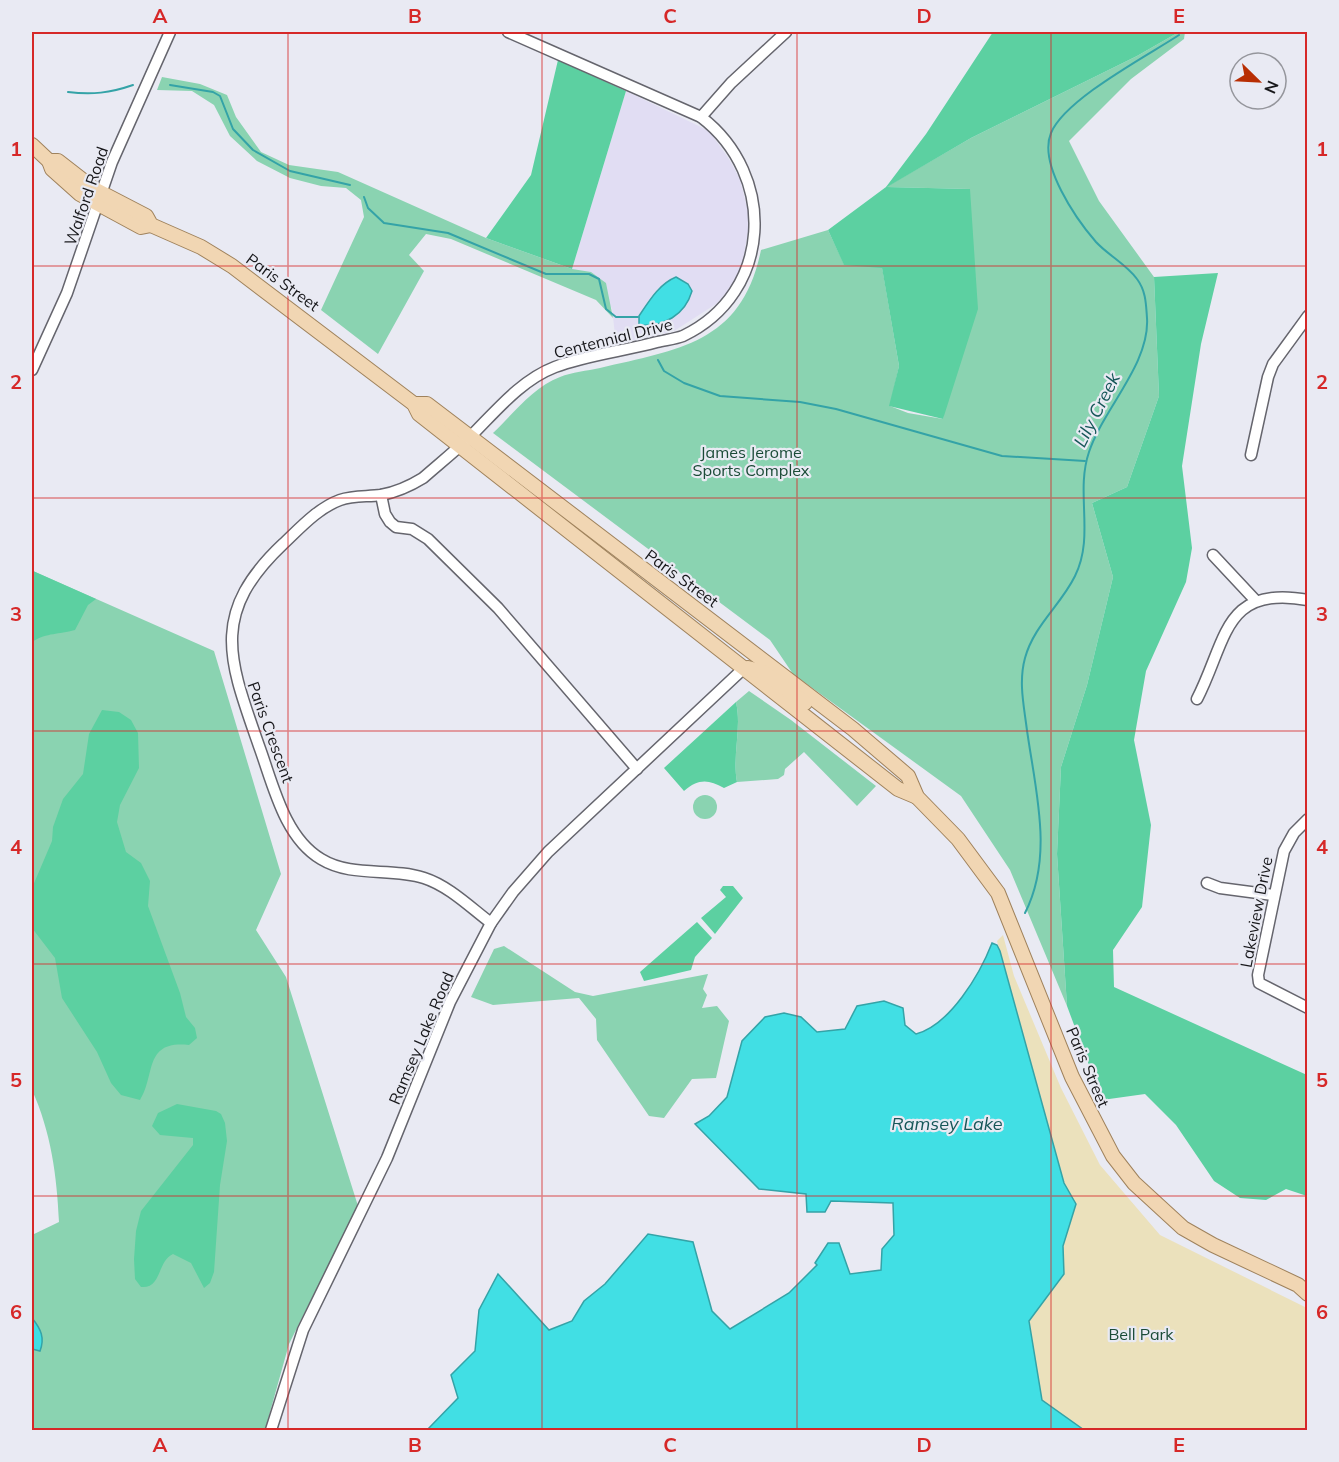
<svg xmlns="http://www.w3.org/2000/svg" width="1339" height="1462" viewBox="0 0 1339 1462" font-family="Mulish,sans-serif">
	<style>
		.education { fill: #e1ddf3 }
		.green { fill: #8ad3b1 }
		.forest { fill: #5cd0a1 }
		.sand { fill: #ebe1bc }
		.water { fill: #41dfe4; stroke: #34a3a7; stroke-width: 1.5 }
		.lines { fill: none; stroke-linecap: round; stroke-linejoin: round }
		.stream { stroke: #34a3a7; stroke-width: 2 }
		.minor-casing { stroke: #65656d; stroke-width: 13 }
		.major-casing { stroke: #9f825c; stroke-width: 16 }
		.minor { stroke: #fff; stroke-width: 10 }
		.major { stroke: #f1d6b3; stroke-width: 14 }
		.grid { fill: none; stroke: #d62828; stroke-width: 1.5; stroke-opacity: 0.55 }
		.labels { text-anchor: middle; stroke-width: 4.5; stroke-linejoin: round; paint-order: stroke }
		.street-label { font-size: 16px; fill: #17171a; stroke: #e9eaf3 }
		.park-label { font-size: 16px; fill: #1a4b37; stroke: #e9eaf3 }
		.water-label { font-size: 18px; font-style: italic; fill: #175759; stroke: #e9eaf3 }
		.neatline { fill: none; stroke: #d62828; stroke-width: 2 }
		.grid-label { font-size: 20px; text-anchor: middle; font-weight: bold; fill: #d62828 }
	</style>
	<rect width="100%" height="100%" fill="#e9eaf3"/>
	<path class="education" d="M626,91L705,129L712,135L729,159L740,179L750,220L742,266L732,286L716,304L674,331L616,344L612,308L572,269Z"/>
	<g class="green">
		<path d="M1179,32H1185L1184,39L1131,79L1069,141L1099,201L1154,277L1159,396L1127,487L1092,503L1113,577L1087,685L1061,767L1057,854L1067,1006L1010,870L961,796L793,674L770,640L493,433C513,414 533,387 560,377C572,372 587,371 600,368C680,349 742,343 761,250L828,230L844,264L882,267L899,366L890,406L908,413L943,419L970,189L886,187L971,138L1137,56Z"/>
		<path d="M162,77L200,84L227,95L236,117L261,152L289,165L338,172L486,238L572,269L591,272L606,283L613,318L596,300L451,239L426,234L409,255L424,271L378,354L321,310L364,217L361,200L346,188L321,186L290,178L257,161L230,136L214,105L192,91L157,90Z"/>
		<path d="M33,571L214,651L281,874L256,930L286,977L358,1206L289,1344L265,1430H32V1235L59,1222C57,1176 51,1132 32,1090Z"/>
		<path d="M749,691L791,720L876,786L857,806L804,752L785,769L784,775L778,779L737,782C732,755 742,729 736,702Z"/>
		<circle cx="705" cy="807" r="12"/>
		<path d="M504,946L575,992L593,996L708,974L703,989L707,995L702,1008L717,1006L729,1021L716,1078L692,1079L664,1118L649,1116L597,1040L596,1019L579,998L493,1005L471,997L494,949Z"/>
	</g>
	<g class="forest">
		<path d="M993,32H1179L1137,56L971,138L887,187L970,189L978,309L943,419L889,406L899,366L882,268L844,265L828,230L886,187L926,134Z"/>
		<path d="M558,60L626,91L572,269L486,238L531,175Z"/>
		<path d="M1218,273L1201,344L1182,466L1192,548L1186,582L1146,671L1134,740L1151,825L1142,907L1113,950L1114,987L1307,1075V1196L1286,1189L1266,1200L1240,1198L1214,1181L1176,1125L1145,1094L1102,1100L1067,1006L1057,854L1061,767L1087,685L1113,577L1092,503L1127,487L1159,396L1154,277Z"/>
		<path d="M33,571L96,599L88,605L75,630C58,635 48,632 32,642Z"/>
		<path d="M736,702C742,729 732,755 737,782L724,788C708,779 698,779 684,791L664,768Z"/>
		<path d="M102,710L119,712L131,720L138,733L139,768L120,805L117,822L126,852L141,863L150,881L148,906L180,993L186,1017L195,1028L197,1038L189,1045C143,1040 156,1075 140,1100L121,1095L111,1083L97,1052L62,998L55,958L32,928V888L52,841L53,827L63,799L83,774L89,734Z"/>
		<path d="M723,886H733L743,898L715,934L701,918L726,897L720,890Z"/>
		<path d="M697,922L712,938L695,957L691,970L644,981L640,972Z"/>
		<path d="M177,1104L216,1111L221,1114L225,1123L227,1141L220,1185L214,1272L210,1283L204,1288L191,1263L173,1254C157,1261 162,1289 141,1287L135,1279L134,1259L136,1231L141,1211L193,1145V1138L160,1135L152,1126L158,1113Z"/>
	</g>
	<path class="sand" d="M1003,935L1014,976L1061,1088L1100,1165L1160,1235L1307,1308V1430H1084L1042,1401L1029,1320L1064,1274L1063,1246L1076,1204L1064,1183L997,941Z"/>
	<g class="water">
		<path d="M676,277L688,284L692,291C685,315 664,327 639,325V316C649,301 659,284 676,277Z"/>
		<path d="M992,943L997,945L1000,951L1064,1183L1076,1204L1063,1246L1064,1274L1029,1321L1042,1400L1084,1430H427L458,1398L451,1375L475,1351L479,1310L498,1274L549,1330L572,1321L584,1301L605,1284L648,1234L693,1242L712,1311L730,1329L789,1293L817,1265L815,1263L828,1243H839L850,1274L881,1270L882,1249L894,1235L893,1203L831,1201L825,1212H807L806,1194L759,1189L695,1124L709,1116L727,1097L742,1041L765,1017L784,1013L801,1017L817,1032L845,1029L857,1006L884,1001L903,1008L905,1025L916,1034C950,1025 980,974 992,943Z"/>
		<path d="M32,1318C41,1329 45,1338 40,1351L32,1349Z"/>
	</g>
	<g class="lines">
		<g class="stream">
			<path d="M170,85L213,92L220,96L233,129L253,150L290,171L350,185"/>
			<path d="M68,92C92,95 110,93 133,85"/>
			<path d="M364,197L368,208L384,223L448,233L546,274H589L599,279L606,309L616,317H638"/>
			<path d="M646,330L647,326"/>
			<path d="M658,360L664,371L684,383L720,396L800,402L836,409L1002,456L1085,461"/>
			<path d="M1025,913C1055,854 1034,786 1026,723C1023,701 1019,680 1025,658C1034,625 1061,605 1075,576C1095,536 1075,493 1089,452C1103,409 1150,364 1147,318C1146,304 1146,291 1137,279C1127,265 1108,255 1096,242C1076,219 1038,164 1051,133C1065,99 1147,56 1179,35"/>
		</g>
		<defs>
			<g id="minor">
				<path d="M701,117L731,83L786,32"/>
				<path d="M32,370L67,293L112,162L170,32"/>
				<path d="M1251,455L1268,377L1273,364L1308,316"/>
				<path d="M381,495L385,514L390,522L396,527L412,529L428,539L498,608L637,769"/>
				<path d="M1213,555L1256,601"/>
				<path d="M1197,699C1227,641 1223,584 1308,600"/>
				<path d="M1308,819L1294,833L1284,851L1258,975L1259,983L1308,1008"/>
				<path d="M1207,883L1220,888L1273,895"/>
				<path d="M491,923C471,908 449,886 424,878C391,867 352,878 321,859C284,837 273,784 259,746C229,660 209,614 283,544C300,528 318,508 340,500C354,495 367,497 381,495C397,492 410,486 423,478C439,464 455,451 471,436C496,411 521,380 555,367C586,355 624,351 657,342C665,340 675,339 683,336C773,293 777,175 701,117L508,32"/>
				<path d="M271,1430L303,1330L387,1158L450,1002L491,923L513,892L548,852L743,669"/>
			</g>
			<g id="major">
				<path d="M32,145L49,161L52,169L80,194L141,227L151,225"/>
				<path d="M49,161H58L94,189L146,216L151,225L201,247L232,266L414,404L419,414L898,789L917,797"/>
				<path d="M414,404H427L853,729L908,776L917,797L958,839L998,893L1072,1077L1113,1156L1134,1183L1183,1228L1213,1245L1298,1285L1308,1294"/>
				<path d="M748,668L763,672L805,703"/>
			</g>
		</defs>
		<use href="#minor" class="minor-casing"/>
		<use href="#major" class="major-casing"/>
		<use href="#minor" class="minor"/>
		<use href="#major" class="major"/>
	</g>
	<path class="grid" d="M288,32V1430M542,32V1430M797,32V1430M1051,32V1430M32,266H1308M32,498H1308M32,731H1308M32,964H1308M32,1196H1308"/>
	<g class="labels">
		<g class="street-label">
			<text transform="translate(86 196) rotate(-71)" y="6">Walford Road</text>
			<text transform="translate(283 282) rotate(36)" y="6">Paris Street</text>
			<text transform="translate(613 338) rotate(-14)" y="6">Centennial Drive</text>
			<text transform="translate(682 578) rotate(36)" y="6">Paris Street</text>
			<text transform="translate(271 732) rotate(70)" y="6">Paris Crescent</text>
			<text transform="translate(1256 912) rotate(-79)" y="6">Lakeview Drive</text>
			<text transform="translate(421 1038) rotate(-67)" y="6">Ramsey Lake Road</text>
			<text transform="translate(1088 1067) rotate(67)" y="6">Paris Street</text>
		</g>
		<g class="park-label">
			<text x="751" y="458">James Jerome<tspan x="751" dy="18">Sports Complex</tspan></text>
			<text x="1141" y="1340">Bell Park</text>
		</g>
		<g class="water-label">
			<text transform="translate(1097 410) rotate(-63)" y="6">Lily Creek</text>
			<text x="947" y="1130">Ramsey Lake</text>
		</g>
	</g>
	<rect width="1339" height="1462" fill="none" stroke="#e9eaf3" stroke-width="66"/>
	<g transform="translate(1258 81) rotate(114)"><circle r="28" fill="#e9eaf3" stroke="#95969c" stroke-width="1.5"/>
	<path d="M0-4.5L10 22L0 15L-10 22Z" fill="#b82e03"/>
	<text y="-9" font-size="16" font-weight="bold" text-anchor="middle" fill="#17171a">N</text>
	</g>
	<rect x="33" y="33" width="1273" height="1396" class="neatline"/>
	<g class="grid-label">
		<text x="160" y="23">A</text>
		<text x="415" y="23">B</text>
		<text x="670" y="23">C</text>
		<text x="924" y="23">D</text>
		<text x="1179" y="23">E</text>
		<text x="16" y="156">1</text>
		<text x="1322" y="156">1</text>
		<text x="16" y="389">2</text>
		<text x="1322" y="389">2</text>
		<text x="16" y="621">3</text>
		<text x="1322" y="621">3</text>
		<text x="16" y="854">4</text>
		<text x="1322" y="854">4</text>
		<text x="16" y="1087">5</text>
		<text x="1322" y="1087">5</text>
		<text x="16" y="1319">6</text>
		<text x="1322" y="1319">6</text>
		<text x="160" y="1452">A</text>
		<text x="415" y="1452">B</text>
		<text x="670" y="1452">C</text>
		<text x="924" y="1452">D</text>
		<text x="1179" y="1452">E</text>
	</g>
</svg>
